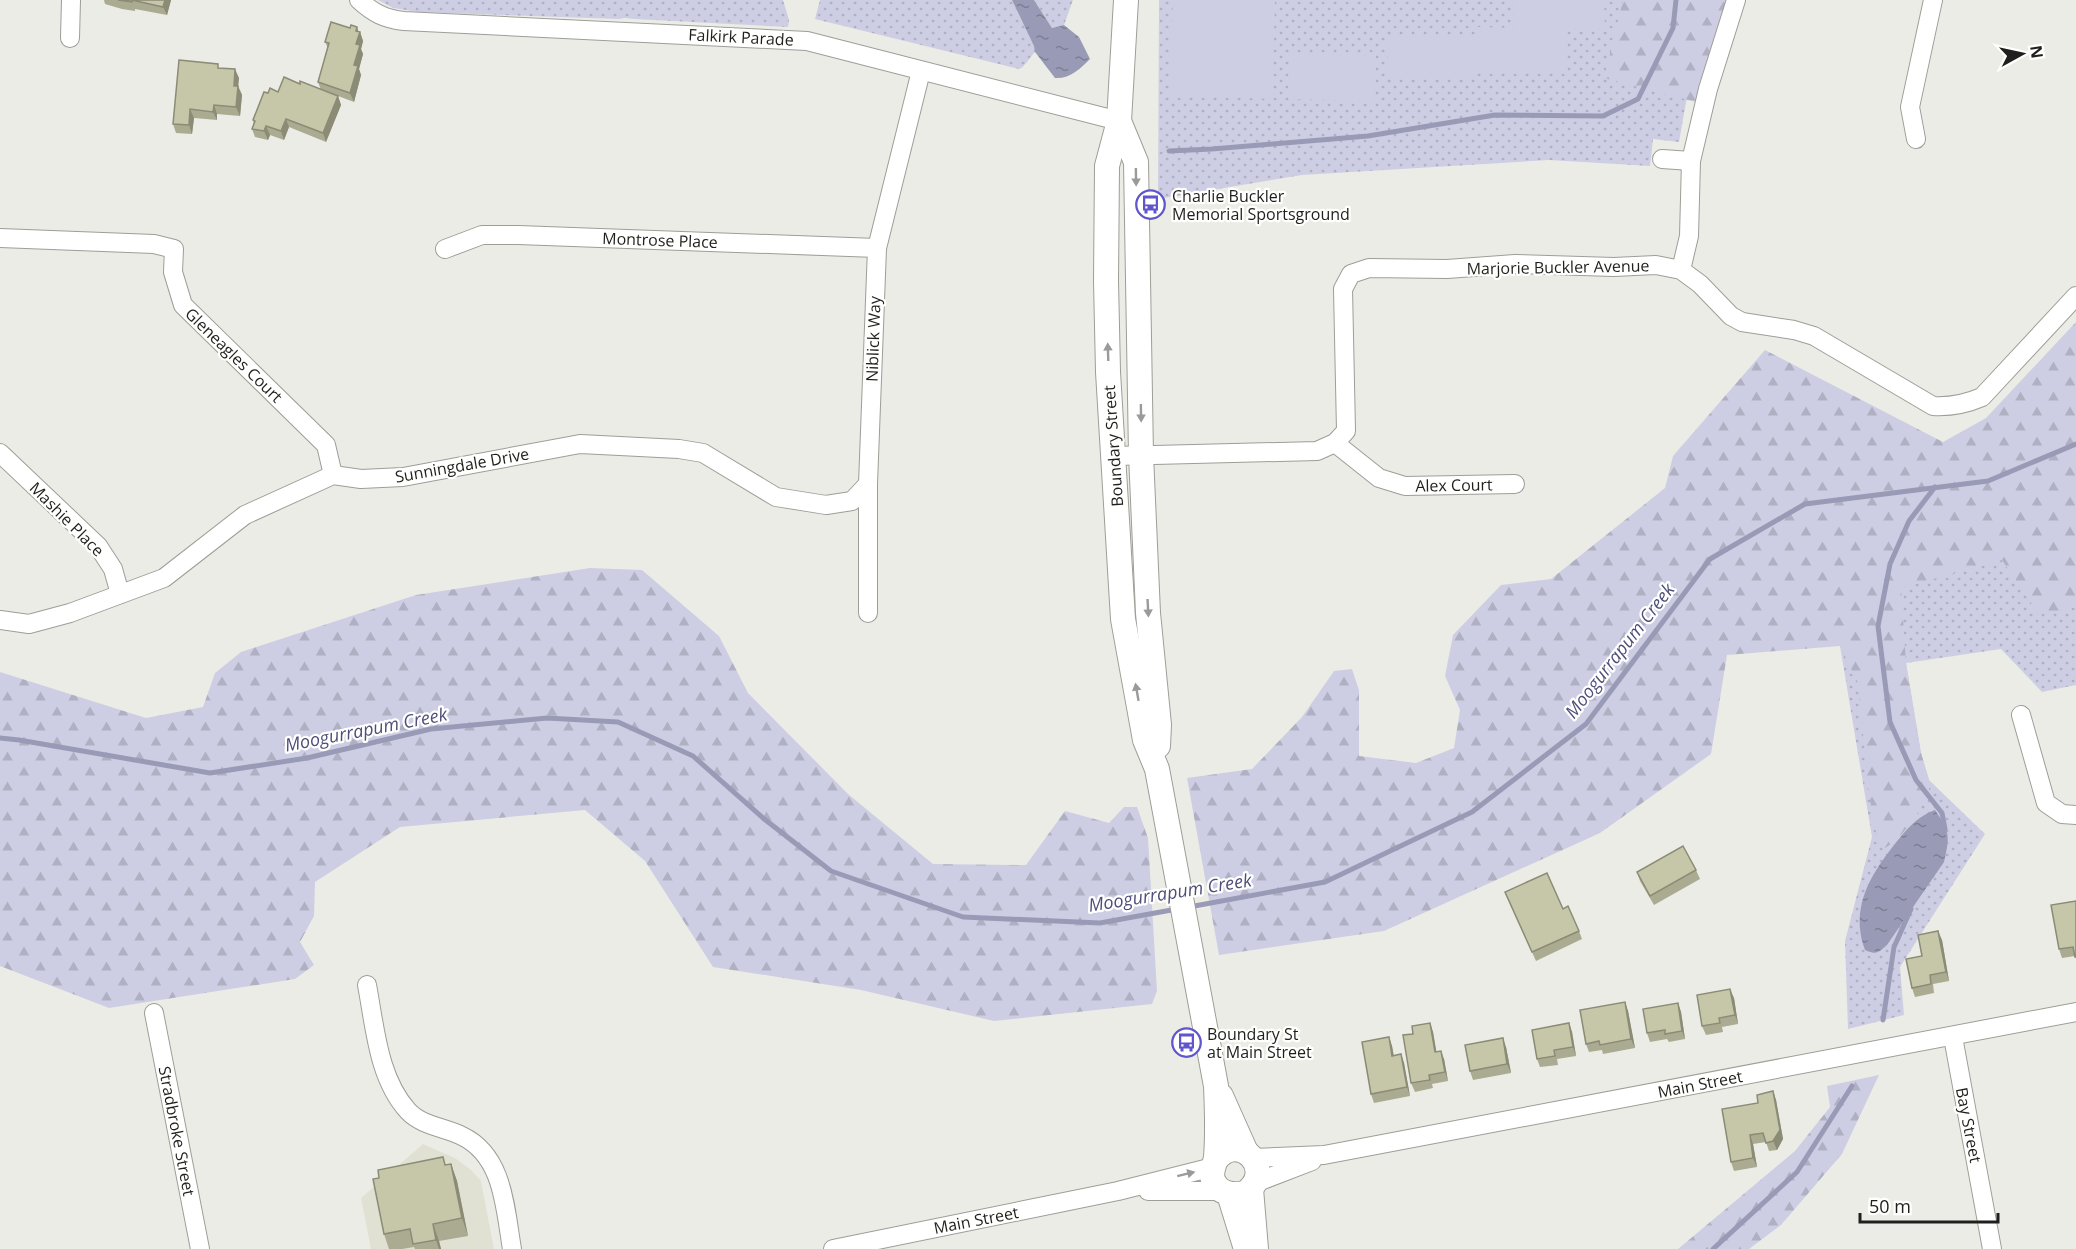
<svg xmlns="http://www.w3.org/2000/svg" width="2076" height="1249" viewBox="0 0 2076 1249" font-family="'Open Sans',sans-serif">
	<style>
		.built { fill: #e1e1d3 }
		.green { fill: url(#green-dots) }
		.forest { fill: url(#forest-firs) }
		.pitch { fill: #cdcee4 }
		.water { fill: url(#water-ripples) }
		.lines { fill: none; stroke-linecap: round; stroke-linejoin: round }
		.stream { stroke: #999bb6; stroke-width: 5 }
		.street-casing { stroke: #9e9e98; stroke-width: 20 }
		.secondary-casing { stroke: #9e9e98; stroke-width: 26 }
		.street { stroke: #fff; stroke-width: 18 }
		.secondary { stroke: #fff; stroke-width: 24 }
		.wall { fill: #aaab91 }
		.shaded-wall { fill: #8b8b76 }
		.building { fill: #c6c7a9; stroke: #8b8b76; stroke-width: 1.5 }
		.oneway { fill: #9a9a99 }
		.labels { text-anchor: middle; stroke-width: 4.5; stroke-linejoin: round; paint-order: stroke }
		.street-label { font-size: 16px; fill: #1f1f1d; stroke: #fffffe }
		.poi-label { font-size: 16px; fill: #1f1f1d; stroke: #fffffe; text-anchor: start }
		.water-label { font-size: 18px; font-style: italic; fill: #4d4e79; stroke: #fffffe }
	</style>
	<defs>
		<pattern id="green-dots" width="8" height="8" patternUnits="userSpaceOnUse" patternTransform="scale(1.5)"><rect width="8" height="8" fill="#cdcee4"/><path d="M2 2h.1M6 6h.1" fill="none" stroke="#b0b0c3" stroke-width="1.8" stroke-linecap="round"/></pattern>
		<pattern id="forest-firs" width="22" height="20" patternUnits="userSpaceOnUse" patternTransform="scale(1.5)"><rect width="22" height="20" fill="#cdcee4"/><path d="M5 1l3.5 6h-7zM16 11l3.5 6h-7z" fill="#b0b0c3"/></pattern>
		<pattern id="water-ripples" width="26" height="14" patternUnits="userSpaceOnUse" patternTransform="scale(1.5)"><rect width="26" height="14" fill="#999bb6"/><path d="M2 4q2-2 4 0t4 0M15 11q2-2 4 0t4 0" fill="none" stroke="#7c7e93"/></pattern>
	</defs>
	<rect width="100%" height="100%" fill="#ecece6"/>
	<path class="built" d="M423,1144L455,1158L471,1170L481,1181L494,1249H371L361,1198Z"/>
	<g class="green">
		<path d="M378,0H783L789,20L788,27L634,19L625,18L619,19L418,12L393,8Z"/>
		<path d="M820,0H1012L1035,46V52C1030,57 1025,67 1019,69L815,19Z"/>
		<path d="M1034,0H1073L1064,25L1052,28Z"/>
		<path d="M1159,0H1704L1679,142L1653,139L1650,166L1549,160L1302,175L1158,199Z"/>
		<path d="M2076,486V685L2042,692L2001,649L1906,663L1921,753L1929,780L1985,834L1900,967L1904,1015L1848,1029L1845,941L1872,837L1840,646L1825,518Z"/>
	</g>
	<g class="forest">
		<path d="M1623,0H1726L1696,102L1604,78Z"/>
		<path d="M2076,322V607L2039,615L2002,560L1901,588L1906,663L1921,753L1929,780V790L1916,816L1897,840L1885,848L1878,843L1869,795L1858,683L1840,646L1727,655L1711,754L1600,833L1384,931L1219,955L1187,778L1252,769L1302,717L1334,671L1352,669L1359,690V756L1416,763L1454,748L1460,710L1445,676L1453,635L1501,585L1551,579L1665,488L1673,456L1765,350L1943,442L1986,418Z"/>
		<path d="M590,568L642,570L719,636L748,693L848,794L933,864L1026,865L1065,811L1109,823L1124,807H1137L1148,838L1157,991L1152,1004L994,1021L861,990L713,967L645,861L585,810L400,827L315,882L314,916L300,942L314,965L295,979L109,1008L0,966V672L146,718L203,707L215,673L241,652L416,595Z"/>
		<path d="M1879,1075L1842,1154L1781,1225L1749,1249H1678L1795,1151L1830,1107L1827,1086Z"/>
	</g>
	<g class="pitch">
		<path d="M1173,0H1275L1272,99L1169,95Z"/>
		<path d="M1514,0H1604L1605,28H1567L1566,71L1477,70V78L1388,77V35L1477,36V27L1514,28Z"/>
		<path d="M1289,54L1376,56L1375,101L1288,99Z"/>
	</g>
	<g class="water">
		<path d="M1012,0H1034L1052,28L1064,25L1079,37L1090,59C1080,69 1070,79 1055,78L1035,52L1034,46Z"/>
		<path d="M1935,810C1950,832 1950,836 1944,862L1887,945C1878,953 1876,955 1865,950C1850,909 1869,877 1894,845C1907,829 1916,817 1935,810Z"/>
	</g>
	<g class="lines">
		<g class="stream">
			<path d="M1169,151L1212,149L1368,136L1495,115L1603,116L1638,99L1673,28L1676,0"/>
			<path d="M1935,487L1909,521L1890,564L1878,626L1890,722L1916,780L1942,813L1945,829"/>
			<path d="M0,738L19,740L210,773L307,758L431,729L547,718L618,722L693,756L763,818L831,871L963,917L1100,923L1177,909"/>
			<path d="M1189,907L1325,882L1472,812L1586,724L1710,559L1805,504L1988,481L2076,444"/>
			<path d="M1883,1020L1894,947L1911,909"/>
			<path d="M1713,1249L1797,1172L1852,1086"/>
		</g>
		<defs>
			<g id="street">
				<path d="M359,0C373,13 385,19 404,21L807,41L1119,121"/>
				<path d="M70,38L71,0"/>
				<path d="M1916,139L1910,107L1933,0"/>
				<path d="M1662,159L1691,161"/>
				<path d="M0,238L154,244L174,249L173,272L183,305L326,445L333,475"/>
				<path d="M445,249L482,235H518L877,248"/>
				<path d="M1681,270L1689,236L1691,161L1708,89L1736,0"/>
				<path d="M1335,443L1379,478L1405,486L1515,484"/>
				<path d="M0,453L98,546L113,569L120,594"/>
				<path d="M1115,456L1317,451L1335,443L1346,431L1343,289L1351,274L1369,268L1447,269L1515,264L1614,267L1656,265L1681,270L1700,284L1731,316L1742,322L1794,330L1814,336L1933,406C1951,407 1966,404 1982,397L2076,296"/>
				<path d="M868,613V484L877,248L921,71"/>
				<path d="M0,620L29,624L70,613L164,578L245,515L333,475L361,479L403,477L580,444L679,449L703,453L776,497L826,505L852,501L868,484"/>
				<path d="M2021,715L2046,803L2062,814L2076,815"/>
				<path d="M367,985C375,1027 378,1078 408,1111C422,1126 444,1127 462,1136C504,1156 505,1209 512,1249"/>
				<path d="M154,1013L200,1249"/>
				<path d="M1953,1037L1992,1249"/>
				<path d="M1253,1158L1324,1155L2076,1012"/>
				<path d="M1255,1183L1312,1161"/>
				<path d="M1148,1191H1222"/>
				<path d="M833,1249L1118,1191L1213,1167"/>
			</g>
			<g id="secondary">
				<path d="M1126,0L1119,121L1107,166L1106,281L1108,372L1123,619L1145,740L1157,769L1216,1086C1217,1109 1218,1133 1216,1157C1215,1165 1210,1171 1213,1180C1218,1193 1232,1196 1245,1193C1278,1170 1238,1130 1216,1160"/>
				<path d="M1119,121L1136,162L1141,455L1148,613L1159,725L1158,746"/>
				<path d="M1221,1096L1246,1152"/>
				<path d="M1251,1189L1256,1249"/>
				<path d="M1229,1194L1246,1249"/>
			</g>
		</defs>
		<use href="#street" class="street-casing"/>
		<use href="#secondary" class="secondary-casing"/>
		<use href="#street" class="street"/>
		<use href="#secondary" class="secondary"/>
	</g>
	<g class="wall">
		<path d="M104,0H171L167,15L135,9V11L122,9L105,4Z"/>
		<path d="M357,27L358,32H360L363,41L361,49L363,54L359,69L361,75L354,102L338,96L341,105L326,142L289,127L284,140L270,135L268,140L255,137L252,129L254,124L253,120L268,93L278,92L300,84L321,90L318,82L328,48L325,42L350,28Z"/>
		<path d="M220,68L239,78L238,86L242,95L240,116L217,114V120L194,118L192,134L176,133L173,124Z"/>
		<path d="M1696,870L1700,879L1654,905L1640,881L1637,872Z"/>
		<path d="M1505,892L1563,909L1579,931L1582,939L1536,961Z"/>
		<path d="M2076,901V959L2075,956L2062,958L2059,949Z"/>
		<path d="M1942,940L1949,981L1933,984L1934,993L1915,997L1912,988Z"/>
		<path d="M1734,998L1738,1024L1722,1027L1723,1032L1706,1035L1702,1026Z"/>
		<path d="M1625,1002L1628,1011L1635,1048L1603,1054L1602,1050L1589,1052L1586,1044Z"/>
		<path d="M1678,1003L1681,1012L1685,1039L1669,1042L1667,1039L1650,1042L1647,1033Z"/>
		<path d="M1430,1023L1433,1032L1436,1051L1444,1059L1448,1081L1432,1084L1433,1088L1415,1092L1411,1083L1413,1034Z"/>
		<path d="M1569,1023L1572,1032L1576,1056L1557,1059L1558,1065L1540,1067L1537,1059Z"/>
		<path d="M1389,1037L1392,1046L1394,1056L1401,1054L1404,1063L1410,1096L1374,1103L1371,1094Z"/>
		<path d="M1506,1047L1511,1073L1473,1080L1470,1071Z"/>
		<path d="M1773,1091L1776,1100L1783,1139L1777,1150L1769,1151L1766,1142L1753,1144L1757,1167L1734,1171L1731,1162L1758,1103Z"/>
		<path d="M451,1164L457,1181L468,1236L439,1241L441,1249H415L414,1247L402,1249H389L384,1234L446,1165Z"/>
	</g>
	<g class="shaded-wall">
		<path d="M165,0H171L167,15L163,7Z"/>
		<path d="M357,27L359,34L360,32L363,41L361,49L363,54L359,69L361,75L354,102L350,93L356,44V31Z"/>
		<path d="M235,69L239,78L237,95L234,86Z"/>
		<path d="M238,86L242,95L240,116L236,107Z"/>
		<path d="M338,96L341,105L326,142L323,133Z"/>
		<path d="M214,105L217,114V120L213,112Z"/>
		<path d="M190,109L194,118L192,134L189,125Z"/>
		<path d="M286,119L289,127L284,140L281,131Z"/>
		<path d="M266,126L270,135L268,140L264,131Z"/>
		<path d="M1938,931L1942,940L1949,981L1946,972Z"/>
		<path d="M1730,989L1734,998L1738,1024L1735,1015Z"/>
		<path d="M1625,1002L1628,1011L1635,1048L1631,1039Z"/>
		<path d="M1678,1003L1681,1012L1685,1039L1682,1031Z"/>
		<path d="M1430,1023L1433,1032L1438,1061L1435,1052Z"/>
		<path d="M1569,1023L1572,1032L1576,1056L1573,1047Z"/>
		<path d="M1389,1037L1392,1046L1395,1065L1392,1056Z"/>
		<path d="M1503,1038L1506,1047L1511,1073L1507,1064Z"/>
		<path d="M1441,1051L1444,1059L1448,1081L1445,1072Z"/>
		<path d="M1401,1054L1404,1063L1410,1096L1407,1087Z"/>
		<path d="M1773,1091L1776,1100L1783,1139L1777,1150L1773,1141Z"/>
		<path d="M1750,1135L1753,1144L1757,1167L1753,1158Z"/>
		<path d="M451,1164L457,1181L468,1236L462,1218Z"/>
		<path d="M433,1224L439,1241L441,1249H439L436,1240Z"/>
	</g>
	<g class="building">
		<path d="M118,0H132V2Z"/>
		<path d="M132,0H165L163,7Z"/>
		<path d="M331,22L350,28L351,25L357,27L356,31L360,32L356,44L360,45L354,65L358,66L350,93L318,82L329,43L325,42Z"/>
		<path d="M179,60L218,64V68L235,69L234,86H238L236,107L214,105L213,112L190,109L189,125L173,124Z"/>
		<path d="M284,77L300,84V81L338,96L323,133L286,119L281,131L266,126L264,131L252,129L255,121L253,120L264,92L268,93L270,88L278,92Z"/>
		<path d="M1683,846L1696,870L1650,896L1637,872Z"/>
		<path d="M1547,873L1563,909L1568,906L1579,931L1532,952L1505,892Z"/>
		<path d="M2076,901V957H2075L2073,947L2059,949L2051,905Z"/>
		<path d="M1938,931L1946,972L1930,975L1931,984L1912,988L1906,959L1922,956L1918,935Z"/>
		<path d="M1730,989L1735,1015L1719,1018L1720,1023L1702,1026L1697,995Z"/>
		<path d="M1625,1002L1631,1039L1600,1045L1599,1041L1586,1044L1580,1010Z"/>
		<path d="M1678,1003L1682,1031L1665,1034V1030L1647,1033L1643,1009Z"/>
		<path d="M1430,1023L1435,1052L1441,1051L1445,1072L1429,1075L1430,1080L1411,1083L1403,1035L1413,1034L1412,1026Z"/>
		<path d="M1569,1023L1573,1047L1554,1050L1555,1056L1537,1059L1532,1030Z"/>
		<path d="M1389,1037L1392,1056L1401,1054L1407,1087L1371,1094L1362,1042Z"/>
		<path d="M1503,1038L1507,1064L1470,1071L1465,1045Z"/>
		<path d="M1773,1091L1780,1130L1773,1141L1766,1143L1763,1133L1750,1135L1753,1158L1731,1162L1722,1109L1758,1103L1757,1095Z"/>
		<path d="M443,1157L445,1165L451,1164L462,1218L433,1224L436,1240L413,1244L410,1229L384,1234L373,1179L379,1178L378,1170Z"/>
	</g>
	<defs><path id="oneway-solid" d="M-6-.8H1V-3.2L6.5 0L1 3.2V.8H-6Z" transform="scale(1.5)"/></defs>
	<g class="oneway">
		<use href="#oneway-solid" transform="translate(1136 177) rotate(89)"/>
		<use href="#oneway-solid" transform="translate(1108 352) rotate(-92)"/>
		<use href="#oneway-solid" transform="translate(1141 413) rotate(89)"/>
		<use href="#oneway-solid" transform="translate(1148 608) rotate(87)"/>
		<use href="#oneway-solid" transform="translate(1137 692) rotate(-100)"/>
		<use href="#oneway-solid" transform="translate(1186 1174) rotate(-14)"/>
	</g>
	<defs>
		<symbol id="bus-ring" viewBox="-11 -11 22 22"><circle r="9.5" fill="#fffffe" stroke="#5f55cd" stroke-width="1.5"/><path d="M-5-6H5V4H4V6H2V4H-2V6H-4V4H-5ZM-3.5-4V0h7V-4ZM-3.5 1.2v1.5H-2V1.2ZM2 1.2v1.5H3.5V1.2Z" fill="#5f55cd"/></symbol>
	</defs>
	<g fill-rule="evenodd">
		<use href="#bus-ring" x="1134" y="188" width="33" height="33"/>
		<use href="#bus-ring" x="1170" y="1026" width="33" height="33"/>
	</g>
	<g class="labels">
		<g class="street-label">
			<text transform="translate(741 37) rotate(3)" y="6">Falkirk Parade</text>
			<text transform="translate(660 240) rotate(2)" y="6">Montrose Place</text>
			<text transform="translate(1558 267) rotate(-1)" y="6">Marjorie Buckler Avenue</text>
			<text transform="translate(873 339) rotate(-88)" y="6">Niblick Way</text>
			<text transform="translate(234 355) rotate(44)" y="6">Gleneagles Court</text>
			<text transform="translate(1113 446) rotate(-94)" y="6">Boundary Street</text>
			<text transform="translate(462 465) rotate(-10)" y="6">Sunningdale Drive</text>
			<text transform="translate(1454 485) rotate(-1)" y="6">Alex Court</text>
			<text transform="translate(67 519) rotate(45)" y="6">Mashie Place</text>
			<text transform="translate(1700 1084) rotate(-11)" y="6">Main Street</text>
			<text transform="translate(1969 1125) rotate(79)" y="6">Bay Street</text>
			<text transform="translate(177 1131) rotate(79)" y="6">Stradbroke Street</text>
			<text transform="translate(976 1220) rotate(-11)" y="6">Main Street</text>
		</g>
		<g class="poi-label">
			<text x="1172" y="202">Charlie Buckler<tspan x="1172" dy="18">Memorial Sportsground</tspan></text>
			<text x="1207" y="1040">Boundary St<tspan x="1207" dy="18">at Main Street</tspan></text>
		</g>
		<g class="water-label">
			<text transform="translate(1620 651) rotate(-52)" y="6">Moogurrapum Creek</text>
			<text transform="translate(366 730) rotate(-11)" y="6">Moogurrapum Creek</text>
			<text transform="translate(1170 893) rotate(-9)" y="6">Moogurrapum Creek</text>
		</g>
	</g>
	<g transform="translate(2022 54) rotate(82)" stroke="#fffffe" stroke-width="4.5" paint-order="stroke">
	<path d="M0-4.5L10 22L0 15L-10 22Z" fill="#1f1f1d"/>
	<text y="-9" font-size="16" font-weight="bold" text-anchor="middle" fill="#1f1f1d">N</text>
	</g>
	<path d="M1860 1213v9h138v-9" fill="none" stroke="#1f1f1d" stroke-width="3"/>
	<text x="1869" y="1213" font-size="18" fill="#1f1f1d" stroke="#fffffe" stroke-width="4.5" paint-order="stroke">50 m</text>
</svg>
